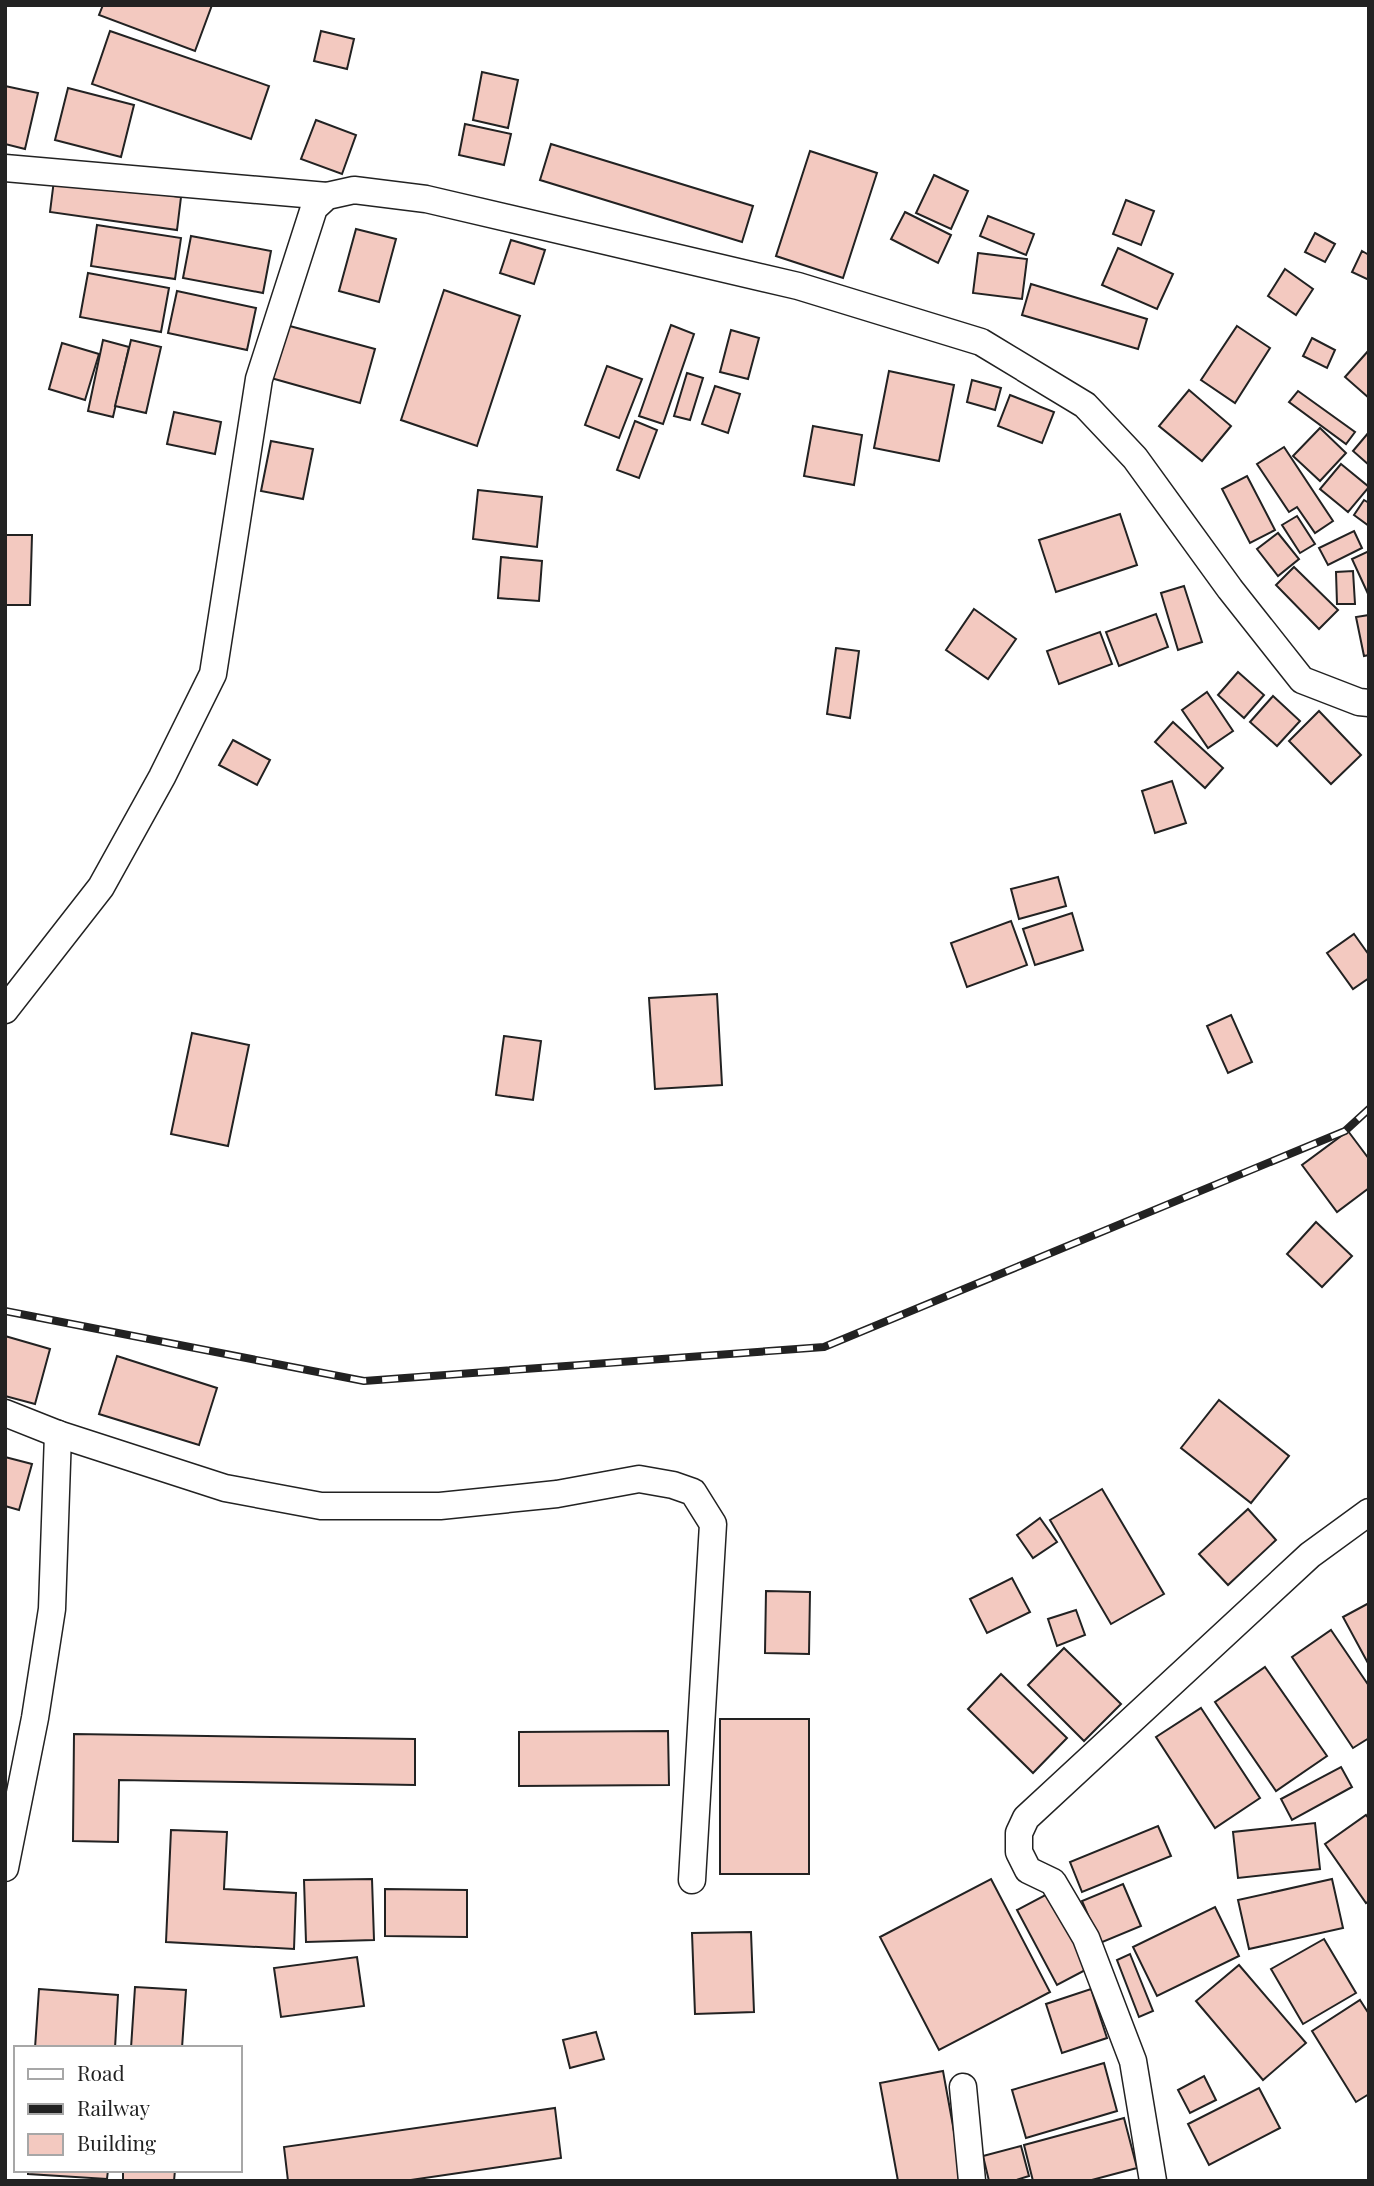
<svg xmlns="http://www.w3.org/2000/svg" width="1374" height="2186" viewBox="0 0 1374 2186" font-family="'Playfair Display',serif">
	<style>
		.building { fill: #f3c9c0; stroke: #222; stroke-width: 2 }
		.lines { fill: none; stroke-linecap: round; stroke-linejoin: round }
		.street-casing { stroke: #222; stroke-width: 29 }
		.street { stroke: #fff; stroke-width: 26 }
		.rail-casing { stroke: #222; stroke-width: 8 }
		.rail { stroke: #fff; stroke-width: 5; stroke-dasharray: 16; stroke-linecap: butt }
	</style>
	<rect width="100%" height="100%" fill="#fff"/>
	<g class="building">
		<path d="M103,5H212L195,51L99,15Z"/>
		<path d="M110,31L269,86L251,139L92,84Z"/>
		<path d="M321,31L354,39L347,69L314,61Z"/>
		<path d="M482,72L518,80L508,128L473,120Z"/>
		<path d="M5,86L38,93L25,149L5,144Z"/>
		<path d="M68,88L134,105L121,157L55,140Z"/>
		<path d="M316,120L356,135L342,174L301,159Z"/>
		<path d="M465,124L511,134L504,165L459,155Z"/>
		<path d="M551,144L753,206L742,242L540,180Z"/>
		<path d="M810,151L877,173L843,278L776,256Z"/>
		<path d="M934,175L968,191L951,229L916,213Z"/>
		<path d="M54,180L181,197L177,230L50,212Z"/>
		<path d="M1126,200L1154,211L1141,245L1113,234Z"/>
		<path d="M905,212L951,235L938,263L891,239Z"/>
		<path d="M988,216L1034,234L1026,255L980,236Z"/>
		<path d="M97,225L181,238L175,279L91,266Z"/>
		<path d="M356,229L396,239L379,302L339,291Z"/>
		<path d="M1315,233L1335,244L1325,262L1305,252Z"/>
		<path d="M191,236L271,251L263,293L183,278Z"/>
		<path d="M511,240L545,250L534,284L500,273Z"/>
		<path d="M1118,248L1173,274L1157,309L1102,285Z"/>
		<path d="M1362,251L1369,255V280L1352,272Z"/>
		<path d="M978,253L1027,259L1022,299L973,293Z"/>
		<path d="M1285,269L1313,289L1296,315L1268,296Z"/>
		<path d="M88,273L169,288L161,332L80,317Z"/>
		<path d="M1031,284L1147,319L1138,349L1022,315Z"/>
		<path d="M444,290L520,316L477,446L401,420Z"/>
		<path d="M177,291L256,308L247,350L168,333Z"/>
		<path d="M286,325L375,349L360,403L271,378Z"/>
		<path d="M671,325L694,334L663,424L639,416Z"/>
		<path d="M1237,326L1270,348L1235,403L1201,380Z"/>
		<path d="M731,330L759,338L748,379L720,372Z"/>
		<path d="M1312,338L1335,350L1327,368L1303,356Z"/>
		<path d="M103,340L129,347L113,417L88,411Z"/>
		<path d="M131,340L161,347L146,413L115,406Z"/>
		<path d="M62,343L99,354L85,400L49,389Z"/>
		<path d="M1369,350V398L1345,377Z"/>
		<path d="M607,366L642,379L619,438L585,425Z"/>
		<path d="M889,371L954,385L939,461L874,448Z"/>
		<path d="M687,373L703,378L690,420L674,416Z"/>
		<path d="M972,380L1001,388L995,410L967,402Z"/>
		<path d="M715,386L740,394L728,433L702,424Z"/>
		<path d="M1189,390L1231,426L1202,461L1159,426Z"/>
		<path d="M1298,391L1355,432L1346,444L1289,402Z"/>
		<path d="M1010,395L1054,412L1042,443L998,426Z"/>
		<path d="M174,412L221,422L215,454L167,444Z"/>
		<path d="M635,421L657,430L639,478L617,470Z"/>
		<path d="M813,426L862,435L854,485L804,476Z"/>
		<path d="M1320,428L1346,453L1320,481L1293,456Z"/>
		<path d="M1369,432V465L1353,451Z"/>
		<path d="M271,441L313,449L303,499L261,491Z"/>
		<path d="M1284,447L1333,521L1315,533L1297,507L1289,512L1257,464Z"/>
		<path d="M1341,464L1369,487L1348,512L1320,489Z"/>
		<path d="M1247,476L1275,530L1250,543L1222,489Z"/>
		<path d="M478,490L542,497L537,547L473,539Z"/>
		<path d="M1364,500L1369,503V526L1354,515Z"/>
		<path d="M1120,514L1137,565L1056,592L1039,540Z"/>
		<path d="M1297,516L1315,544L1300,553L1282,525Z"/>
		<path d="M1354,531L1362,548L1328,565L1319,548Z"/>
		<path d="M1278,533L1299,559L1278,576L1257,549Z"/>
		<path d="M5,535H32L30,605H5Z"/>
		<path d="M1369,551V596L1352,559Z"/>
		<path d="M501,557L542,561L539,601L498,598Z"/>
		<path d="M1294,567L1338,610L1319,629L1276,585Z"/>
		<path d="M1353,571L1355,604H1337L1336,572Z"/>
		<path d="M1184,586L1202,642L1178,650L1161,593Z"/>
		<path d="M974,609L1016,639L988,679L946,650Z"/>
		<path d="M1156,614L1168,647L1119,666L1106,632Z"/>
		<path d="M1369,615V655L1364,656L1356,617Z"/>
		<path d="M1100,632L1112,664L1059,684L1047,651Z"/>
		<path d="M836,648L859,651L850,718L827,714Z"/>
		<path d="M1238,672L1264,695L1244,718L1218,695Z"/>
		<path d="M1207,692L1233,731L1208,748L1182,710Z"/>
		<path d="M1273,696L1300,721L1277,746L1250,722Z"/>
		<path d="M1319,711L1361,755L1331,784L1289,741Z"/>
		<path d="M1173,722L1223,768L1205,788L1155,742Z"/>
		<path d="M233,740L270,760L257,785L219,765Z"/>
		<path d="M1172,781L1186,823L1155,833L1142,791Z"/>
		<path d="M1058,877L1066,906L1019,919L1011,889Z"/>
		<path d="M1072,913L1083,950L1035,965L1023,929Z"/>
		<path d="M1011,921L1027,965L967,987L951,943Z"/>
		<path d="M1354,934L1369,955V978L1353,989L1327,953Z"/>
		<path d="M717,994L722,1085L655,1089L649,998Z"/>
		<path d="M1231,1015L1252,1062L1228,1073L1207,1026Z"/>
		<path d="M192,1033L249,1045L228,1146L171,1134Z"/>
		<path d="M504,1036L541,1041L533,1100L496,1095Z"/>
		<path d="M1348,1131L1369,1159V1188L1337,1212L1302,1165Z"/>
		<path d="M1316,1222L1352,1256L1322,1287L1287,1254Z"/>
		<path d="M5,1336L50,1349L35,1404L5,1396Z"/>
		<path d="M117,1356L217,1388L199,1445L99,1414Z"/>
		<path d="M1219,1400L1289,1456L1251,1503L1181,1448Z"/>
		<path d="M5,1457L32,1464L19,1510L5,1506Z"/>
		<path d="M1102,1489L1164,1594L1111,1624L1050,1520Z"/>
		<path d="M1248,1509L1276,1540L1228,1585L1199,1554Z"/>
		<path d="M1040,1518L1057,1542L1033,1558L1017,1535Z"/>
		<path d="M1012,1578L1030,1612L987,1633L970,1599Z"/>
		<path d="M766,1591L810,1592L809,1654L765,1653Z"/>
		<path d="M1369,1603V1665L1343,1617Z"/>
		<path d="M1076,1610L1085,1635L1057,1646L1048,1619Z"/>
		<path d="M1331,1630L1369,1686V1738L1353,1748L1292,1657Z"/>
		<path d="M1064,1648L1121,1704L1084,1741L1028,1685Z"/>
		<path d="M1265,1667L1327,1756L1276,1791L1215,1702Z"/>
		<path d="M1001,1674L1067,1738L1033,1773L968,1709Z"/>
		<path d="M1201,1708L1260,1798L1215,1828L1156,1737Z"/>
		<rect x="720" y="1719" width="89" height="155"/>
		<path d="M668,1731L669,1785L519,1786V1732Z"/>
		<path d="M74,1734L415,1739V1785L119,1780L118,1842L73,1841Z"/>
		<path d="M1341,1767L1352,1787L1292,1820L1281,1799Z"/>
		<path d="M1366,1815L1369,1819V1901L1366,1903L1325,1844Z"/>
		<path d="M1315,1823L1320,1869L1238,1878L1233,1832Z"/>
		<path d="M1158,1826L1171,1856L1082,1892L1070,1862Z"/>
		<path d="M171,1830L227,1832L224,1889L296,1893L294,1949L166,1942Z"/>
		<path d="M372,1879L374,1940L306,1942L304,1880Z"/>
		<path d="M991,1879L1050,1992L939,2050L880,1937Z"/>
		<path d="M1332,1879L1343,1928L1249,1949L1238,1900Z"/>
		<path d="M1123,1884L1141,1926L1100,1943L1082,1901Z"/>
		<path d="M385,1889L467,1890V1937L385,1936Z"/>
		<path d="M1051,1892L1091,1967L1057,1985L1017,1910Z"/>
		<path d="M1215,1907L1239,1956L1157,1996L1133,1947Z"/>
		<path d="M751,1932L754,2012L695,2014L692,1933Z"/>
		<path d="M1324,1939L1356,1993L1303,2024L1271,1969Z"/>
		<path d="M1130,1954L1153,2011L1139,2017L1117,1960Z"/>
		<path d="M357,1957L364,2006L281,2017L274,1968Z"/>
		<path d="M1239,1965L1306,2043L1263,2080L1196,2001Z"/>
		<path d="M135,1987L186,1990L182,2048H131Z"/>
		<path d="M39,1989L118,1995L115,2048H35Z"/>
		<path d="M1091,1989L1107,2038L1062,2053L1046,2004Z"/>
		<path d="M1360,2000L1369,2014V2094L1356,2102L1312,2031Z"/>
		<path d="M596,2032L604,2059L570,2068L563,2040Z"/>
		<path d="M1104,2063L1117,2111L1026,2138L1012,2090Z"/>
		<path d="M943,2071L963,2181H898L880,2083Z"/>
		<path d="M1204,2076L1216,2100L1190,2113L1178,2090Z"/>
		<path d="M1259,2088L1280,2128L1209,2165L1188,2124Z"/>
		<path d="M555,2108L561,2158L404,2181H288L284,2147Z"/>
		<path d="M1124,2118L1137,2168L1088,2181H1033L1024,2145Z"/>
		<path d="M1021,2146L1029,2176L1013,2181H989L983,2156Z"/>
		<path d="M28,2170H108L107,2179L28,2174Z"/>
		<path d="M123,2170H175L174,2181H123Z"/>
	</g>
	<g class="lines">
		<defs>
			<g id="street">
				<path d="M5,168L327,196"/>
				<path d="M5,1010L101,887L162,777L213,674L259,379L314,208L327,196L354,190L426,199L798,286L981,342L1085,405L1135,458L1230,589L1302,680L1359,702L1369,703"/>
				<path d="M5,1413L58,1434L225,1488L321,1506H440L557,1494L639,1479L673,1485L693,1492L713,1524L692,1880"/>
				<path d="M5,1868L35,1718L52,1609L58,1434"/>
				<path d="M963,2087L972,2181"/>
				<path d="M1153,2181L1133,2061L1086,1938L1053,1882L1028,1870L1019,1852V1833L1026,1818L1310,1555L1369,1512"/>
			</g>
		</defs>
		<use href="#street" class="street-casing"/>
		<use href="#street" class="street"/>
		<defs>
			<path id="rail" d="M5,1311L364,1381L824,1347L1345,1131L1369,1109"/>
		</defs>
		<use href="#rail" class="rail-casing"/>
		<use href="#rail" class="rail"/>
	</g>
	<rect width="1374" height="2186" fill="none" stroke="#222222" stroke-width="14"/>
	<rect x="14" y="2046" width="228" height="126" fill="#ffffff" stroke="#a7a7a7" stroke-width="2"/>
	<rect x="28" y="2069" width="35" height="10" fill="#ffffff" stroke="#a7a7a7" stroke-width="2"/>
	<text x="77" y="2081" font-size="21" fill="#222222">Road</text>
	<rect x="28" y="2104" width="35" height="10" fill="#222222" stroke="#a7a7a7" stroke-width="2"/>
	<text x="77" y="2116" font-size="21" fill="#222222">Railway</text>
	<rect x="28" y="2134" width="35" height="21" fill="#f3c9c0" stroke="#a7a7a7" stroke-width="2"/>
	<text x="77" y="2151" font-size="21" fill="#222222">Building</text>
</svg>
